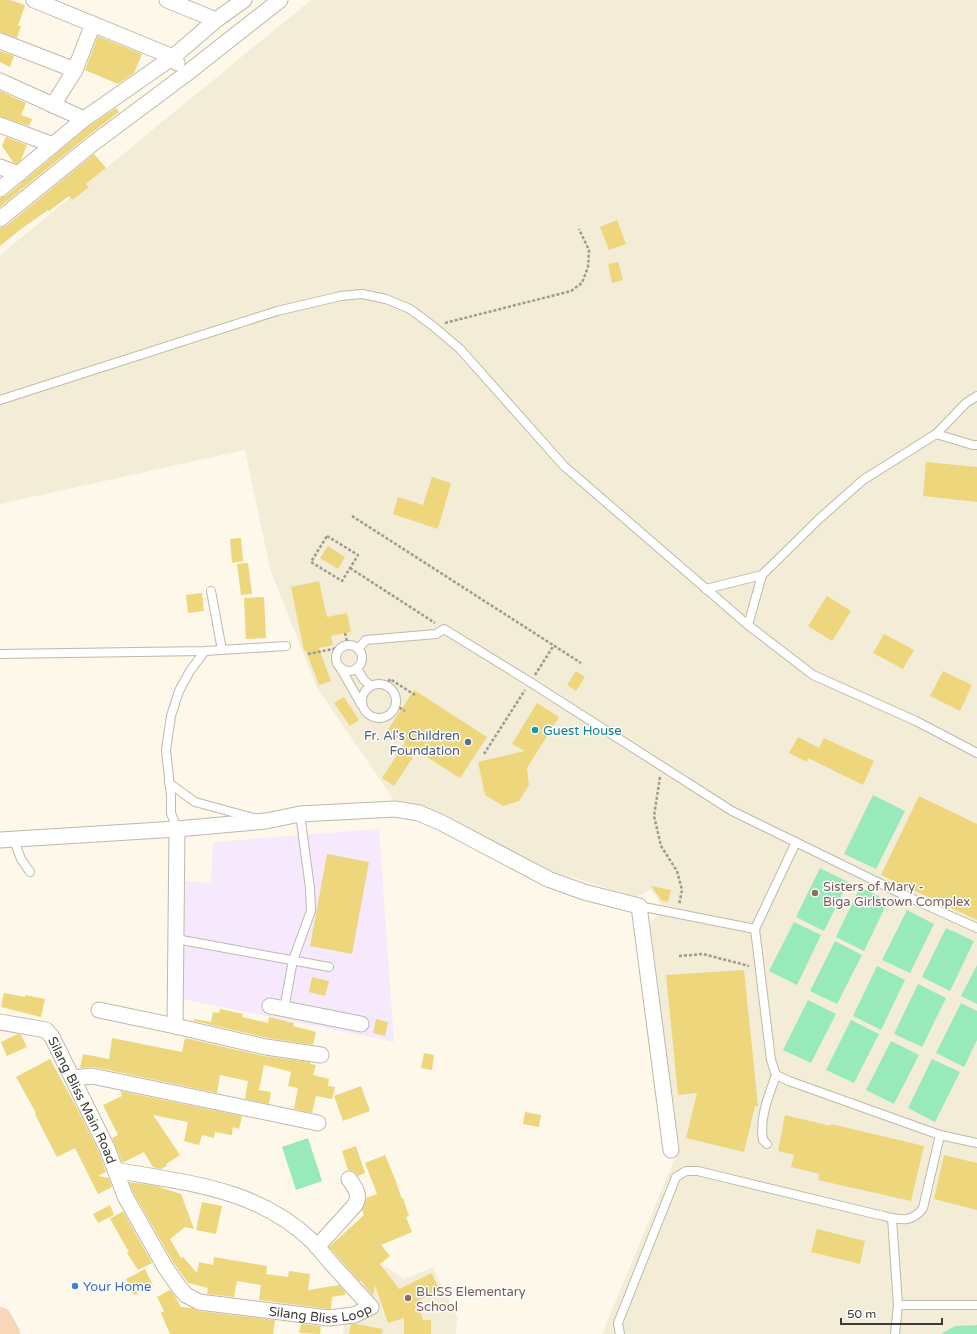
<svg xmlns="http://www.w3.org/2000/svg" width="977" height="1334" viewBox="0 0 977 1334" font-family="'Varela Round',sans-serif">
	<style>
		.built { fill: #f3edd7 }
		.medical { fill: #f6e9fd }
		.green { fill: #98eabb }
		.building { fill: #eed67c }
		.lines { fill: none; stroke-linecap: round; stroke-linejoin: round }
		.lane-casing { stroke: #beb9ab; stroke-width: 10 }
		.street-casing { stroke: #beb9ab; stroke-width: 17 }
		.primary-casing { stroke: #dcdcda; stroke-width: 24 }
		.path { stroke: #9e9a90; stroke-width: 2.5; stroke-dasharray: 3 2; stroke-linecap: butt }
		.lane { stroke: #fff; stroke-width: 8 }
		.street { stroke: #fff; stroke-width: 15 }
		.primary { stroke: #f8d6b8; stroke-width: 22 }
		.culture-dot { fill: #0f9aa8; stroke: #fff; stroke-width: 1.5 }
		.service-dot { fill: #5c6f8a; stroke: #fff; stroke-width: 1.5 }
		.education-dot { fill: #8d6e63; stroke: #fff; stroke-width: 1.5 }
		.shop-dot { fill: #3f7fe0; stroke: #fff; stroke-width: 1.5 }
		.labels { text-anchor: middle; stroke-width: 3; stroke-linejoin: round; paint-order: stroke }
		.culture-label { font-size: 13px; fill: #0d838f; stroke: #fff; text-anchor: start }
		.service-label { font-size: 13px; fill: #4e5e75; stroke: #fff; text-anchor: end }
		.education-label { font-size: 13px; fill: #785e54; stroke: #fff; text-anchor: start }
		.street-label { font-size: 13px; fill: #3c3a34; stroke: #fff }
		.shop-label { font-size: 13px; fill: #366cbe; stroke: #fff; text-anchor: start }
	</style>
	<rect width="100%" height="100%" fill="#fdf8e9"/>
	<g class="built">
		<path d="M311,0H977V1334H602L677,1153L646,925L659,915L661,904L651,889L637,897L551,871L446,817L395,802L316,686L270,569L245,450L0,504V255Z"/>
		<path d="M385,1266L404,1279L433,1267L457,1317L456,1334H343L345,1322L374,1308L361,1287Z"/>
	</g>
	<path class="medical" d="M379,829L394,1042L182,999L185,881L211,883L213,842Z"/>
	<g class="green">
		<path d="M873,795L905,811L876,869L844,854Z"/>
		<path d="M820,868L848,882L824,931L796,917Z"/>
		<path d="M860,887L888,901L864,951L836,937Z"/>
		<path d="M907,910L934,924L910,973L882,960Z"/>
		<path d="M794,922L821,935L797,985L769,971Z"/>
		<path d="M946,928L974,941L950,991L922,977Z"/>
		<path d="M835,941L862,955L837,1004L810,991Z"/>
		<path d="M977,965V1004L961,996Z"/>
		<path d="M877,966L905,980L881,1030L853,1016Z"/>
		<path d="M918,984L946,998L922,1047L894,1034Z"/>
		<path d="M808,1000L836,1014L811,1063L783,1050Z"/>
		<path d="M961,1003L977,1011V1040L964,1067L936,1053Z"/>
		<path d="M851,1020L879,1034L854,1083L826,1070Z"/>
		<path d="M891,1041L919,1055L894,1104L866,1090Z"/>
		<path d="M932,1059L960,1072L935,1122L908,1108Z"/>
		<path d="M308,1138L322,1181L296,1190L282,1147Z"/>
		<path d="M977,1325V1334H941L955,1326Z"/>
	</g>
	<g class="building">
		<path d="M0,0H10L25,5L18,26H21L17,38L0,32Z"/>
		<path d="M98,36L142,54L134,73L118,84L85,70Z"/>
		<path d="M0,51L14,56L10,67L0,62Z"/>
		<path d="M0,91L26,103L21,115L32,119L29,126L0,116Z"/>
		<path d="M116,108L119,112L85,138L0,207V198L6,196L89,126Z"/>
		<path d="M6,137L27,145L21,160L17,164L13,162L2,146Z"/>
		<path d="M94,154L106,168L86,184L89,187L72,200L69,196L49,211L48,210L21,229L0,246V228L6,226Z"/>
		<path d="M617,220L626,244L609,250L600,227Z"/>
		<path d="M618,262L623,280L612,283L608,264Z"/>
		<path d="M926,462L977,467V502L923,496Z"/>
		<path d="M432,477L451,483L438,529L393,514L398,497L423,505Z"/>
		<path d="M241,538L243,561L232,563L230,539Z"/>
		<path d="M328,546L345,557L338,569L320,558Z"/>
		<path d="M248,563L252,594L241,595L237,564Z"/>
		<path d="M319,581L327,617L347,613L351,632L331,636L333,645L319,648L331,681L319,685L306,651H304L291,587Z"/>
		<path d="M202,593L204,611L188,613L186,595Z"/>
		<path d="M827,596L851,611L832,641L808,626Z"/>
		<path d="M264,597L266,638L246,639L244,598Z"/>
		<path d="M884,634L914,650L903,669L873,653Z"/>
		<path d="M576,671L585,677L576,691L567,685Z"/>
		<path d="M943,671L972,685L960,711L930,696Z"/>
		<path d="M414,690L487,737L460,778L417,751L394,786L382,778L405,743L387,731Z"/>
		<path d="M344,697L359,720L350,726L334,703Z"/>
		<path d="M537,703L559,717L527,768L529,785L519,801L503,806L485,795L478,762L525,751L512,744Z"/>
		<path d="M798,737L819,748L824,738L874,761L863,785L808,758L807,762L789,753Z"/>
		<path d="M919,796L977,824V920L881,875Z"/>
		<path d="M327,854L369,862L352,954L310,946Z"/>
		<path d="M651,886L671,890L668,902L661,900Z"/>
		<path d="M744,970L758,1106H755L744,1152L686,1138L697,1093L678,1095L666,975Z"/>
		<path d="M312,977L329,981L325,996L309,992Z"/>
		<path d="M4,993L25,997V995L45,999L41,1017L1,1007Z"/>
		<path d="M220,1009L243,1014L242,1017L268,1023L269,1017L294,1023L293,1026L316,1032L313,1045L268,1038L194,1021V1019L211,1022L213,1012L219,1013Z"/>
		<path d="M376,1019L388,1022L385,1036L373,1033Z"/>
		<path d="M18,1034L21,1035L27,1047L7,1056L1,1042Z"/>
		<path d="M112,1038L182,1052L185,1038L264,1056L310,1062V1064L316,1065L313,1075L329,1079L328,1086L335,1087L332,1099L316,1096L312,1113L294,1109L298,1088L288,1086L291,1072L264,1065L259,1090L271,1092L269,1104L245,1099L248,1081L220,1075L217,1093L94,1067L80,1068L83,1054L109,1059Z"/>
		<path d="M424,1053L434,1055L432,1070L421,1068Z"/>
		<path d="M50,1059L77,1108L99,1152L106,1172L98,1176L109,1178L112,1187L98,1194L75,1148L57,1157L45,1134L35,1114L36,1113L16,1077Z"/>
		<path d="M361,1086L370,1111L343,1121L334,1096Z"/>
		<path d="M120,1091L242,1116L239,1129L233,1127L232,1135L215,1132L214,1138L202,1135L199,1145L184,1141L188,1122L153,1115L180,1155L166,1164L167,1166L161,1169L153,1167L144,1152L124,1162H122L112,1138L118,1135L103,1105L122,1096Z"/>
		<path d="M525,1112L541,1115L539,1127L523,1124Z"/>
		<path d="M785,1115L831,1126V1124L924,1146L911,1201L818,1180L819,1174L791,1167L794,1155L778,1151Z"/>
		<path d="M356,1146L365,1173L358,1176L353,1171L348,1170L342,1151Z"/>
		<path d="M385,1155L395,1179L402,1199L403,1198L409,1216L406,1217L412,1232L381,1245L390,1256L380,1264L399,1289L432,1273L439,1290L417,1301L423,1320H431V1334H404V1318L388,1323L375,1285L373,1296L361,1281L360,1282L329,1247L364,1215L362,1210L366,1198L377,1194L365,1163Z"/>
		<path d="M944,1155L977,1163V1210L934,1199Z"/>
		<path d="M129,1182L156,1186L181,1194L194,1229L185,1227L170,1239L181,1258L183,1257L197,1273L199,1262L213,1265L214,1257L267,1266L266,1274L288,1277L289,1271L310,1274L308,1290L339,1285L346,1293L344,1295L332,1297L331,1309H329L259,1300L261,1285L237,1281L234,1297L207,1294L208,1288L188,1283L173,1262L133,1192Z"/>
		<path d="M202,1202L222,1206L216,1234L196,1230Z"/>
		<path d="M110,1205L114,1215L98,1223L93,1214Z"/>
		<path d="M123,1211L152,1263L138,1270L127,1253L129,1252L110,1219Z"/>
		<path d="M817,1229L865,1241L860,1264L811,1252Z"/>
		<path d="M145,1269L153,1286L134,1295L126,1279Z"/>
		<path d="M170,1290L175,1296L181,1307L192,1308L198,1311L275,1320L273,1334H170L161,1313L164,1311L157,1297Z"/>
		<path d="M301,1324L321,1326L320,1334L299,1333Z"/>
		<path d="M351,1324H356L383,1329L382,1334H349Z"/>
	</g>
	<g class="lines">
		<defs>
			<g id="lane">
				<path d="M0,400L277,311L341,296L362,294L386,299L410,309L433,326L460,349L564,466L748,625L813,675L916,721L977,753"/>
				<path d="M936,434L973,445H977"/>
				<path d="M706,589L762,575"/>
				<path d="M211,591L222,650"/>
				<path d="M748,625L762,575L819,519L863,480L936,434L966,403L977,396"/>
				<circle cx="349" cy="658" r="13"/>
				<path d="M358,649L366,640L436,634L444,629L530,682L732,811L904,895L977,928"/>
				<path d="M0,654L205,651L286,646"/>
				<path d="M340,667L361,704"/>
				<path d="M357,669L364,680L371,686"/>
				<circle cx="379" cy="701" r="17"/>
				<path d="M169,783L195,802L254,818"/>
				<path d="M177,829L171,813V796L166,750L171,716L179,691L190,671L205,651"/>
				<path d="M13,838L21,859L30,872"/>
				<path d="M796,842L755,929L771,1060L776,1075L789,1081L940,1135L977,1143"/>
				<path d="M639,906L755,929"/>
				<path d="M176,939L329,967"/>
				<path d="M284,1009L293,960L311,911L310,888L300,814"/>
				<path d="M767,1144L763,1140C759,1118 769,1095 776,1075"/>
				<path d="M892,1218L898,1305L895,1334"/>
				<path d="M898,1305H977"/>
				<path d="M620,1334L618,1323L676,1177L686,1171H698L879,1215C897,1219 911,1225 923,1208L940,1135"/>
			</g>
			<g id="street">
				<path d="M34,0L173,57L177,63"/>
				<path d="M167,0L216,20"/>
				<path d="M0,41L75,70"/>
				<path d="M0,81L84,119"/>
				<path d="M53,105L75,70L93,24"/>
				<path d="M0,125L53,145"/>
				<path d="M0,167L19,174"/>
				<path d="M0,189L84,119L173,57L216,20L244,0"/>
				<path d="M0,219L91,145L186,74L280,0"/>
				<path d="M0,840L177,829L266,821L300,814L395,809L419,813L442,823L548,879L584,892L639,906L671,1150"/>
				<path d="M270,1006L361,1024"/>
				<path d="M99,1010L175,1026L266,1047L321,1055"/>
				<path id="s1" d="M0,1022L46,1030L52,1037L107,1148L125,1196L165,1267L179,1287L186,1295L199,1302L329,1318L354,1315L371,1307C357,1292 344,1277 330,1262C324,1255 319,1248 312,1241C257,1188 186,1183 115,1170"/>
				<path d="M175,1026L177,829"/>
				<path d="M73,1078L92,1076L318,1123"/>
				<path d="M317,1247L355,1205C361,1194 355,1188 349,1179"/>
			</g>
			<path id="primary" d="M0,1319L8,1334"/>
		</defs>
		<use href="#lane" class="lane-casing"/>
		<use href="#street" class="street-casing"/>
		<use href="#primary" class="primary-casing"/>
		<g class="path">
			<path d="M445,323L571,291L582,283L588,267L589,250L579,229"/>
			<path d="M352,516L581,663"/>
			<path d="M327,536L358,555L342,581L311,562Z"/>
			<path d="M350,568L435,623"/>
			<path d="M345,633L348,646"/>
			<path d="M308,654L343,647"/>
			<path d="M535,675L554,645"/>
			<path d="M386,686L390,679L415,695"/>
			<path d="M395,705L405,711"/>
			<path d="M484,754L525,690"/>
			<path d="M660,777L654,816L661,846L677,871L682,890L679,905"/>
			<path d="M679,956L703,954L749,966"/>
		</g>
		<use href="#lane" class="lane"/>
		<use href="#street" class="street"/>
		<use href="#primary" class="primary"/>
	</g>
	<circle class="culture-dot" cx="535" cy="730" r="4"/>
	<circle class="service-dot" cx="468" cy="742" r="4"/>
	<g class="education-dot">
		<circle cx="815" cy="893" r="4"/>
		<circle cx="408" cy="1298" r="4"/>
	</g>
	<circle class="shop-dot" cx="75" cy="1286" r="4"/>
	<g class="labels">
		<g class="culture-label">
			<text x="543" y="735">Guest House</text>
		</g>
		<g class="service-label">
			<text x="460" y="740">Fr. Al's Children<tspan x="460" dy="15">Foundation</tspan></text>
		</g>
		<g class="education-label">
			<text x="823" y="891">Sisters of Mary -<tspan x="823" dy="15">Biga Girlstown Complex</tspan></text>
			<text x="416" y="1296">BLISS Elementary<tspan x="416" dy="15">School</tspan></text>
		</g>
		<g class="street-label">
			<text dy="5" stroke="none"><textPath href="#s1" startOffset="126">Silang Bliss Main Road</textPath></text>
			<text dy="5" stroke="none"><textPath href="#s1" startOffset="485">Silang Bliss Loop</textPath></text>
		</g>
		<g class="shop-label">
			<text x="83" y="1291">Your Home</text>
		</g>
	</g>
	<path d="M841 1318v6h101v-6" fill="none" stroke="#3c3a34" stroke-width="2"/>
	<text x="847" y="1318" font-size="12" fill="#3c3a34" stroke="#ffffff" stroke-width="3" paint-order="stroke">50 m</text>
</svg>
